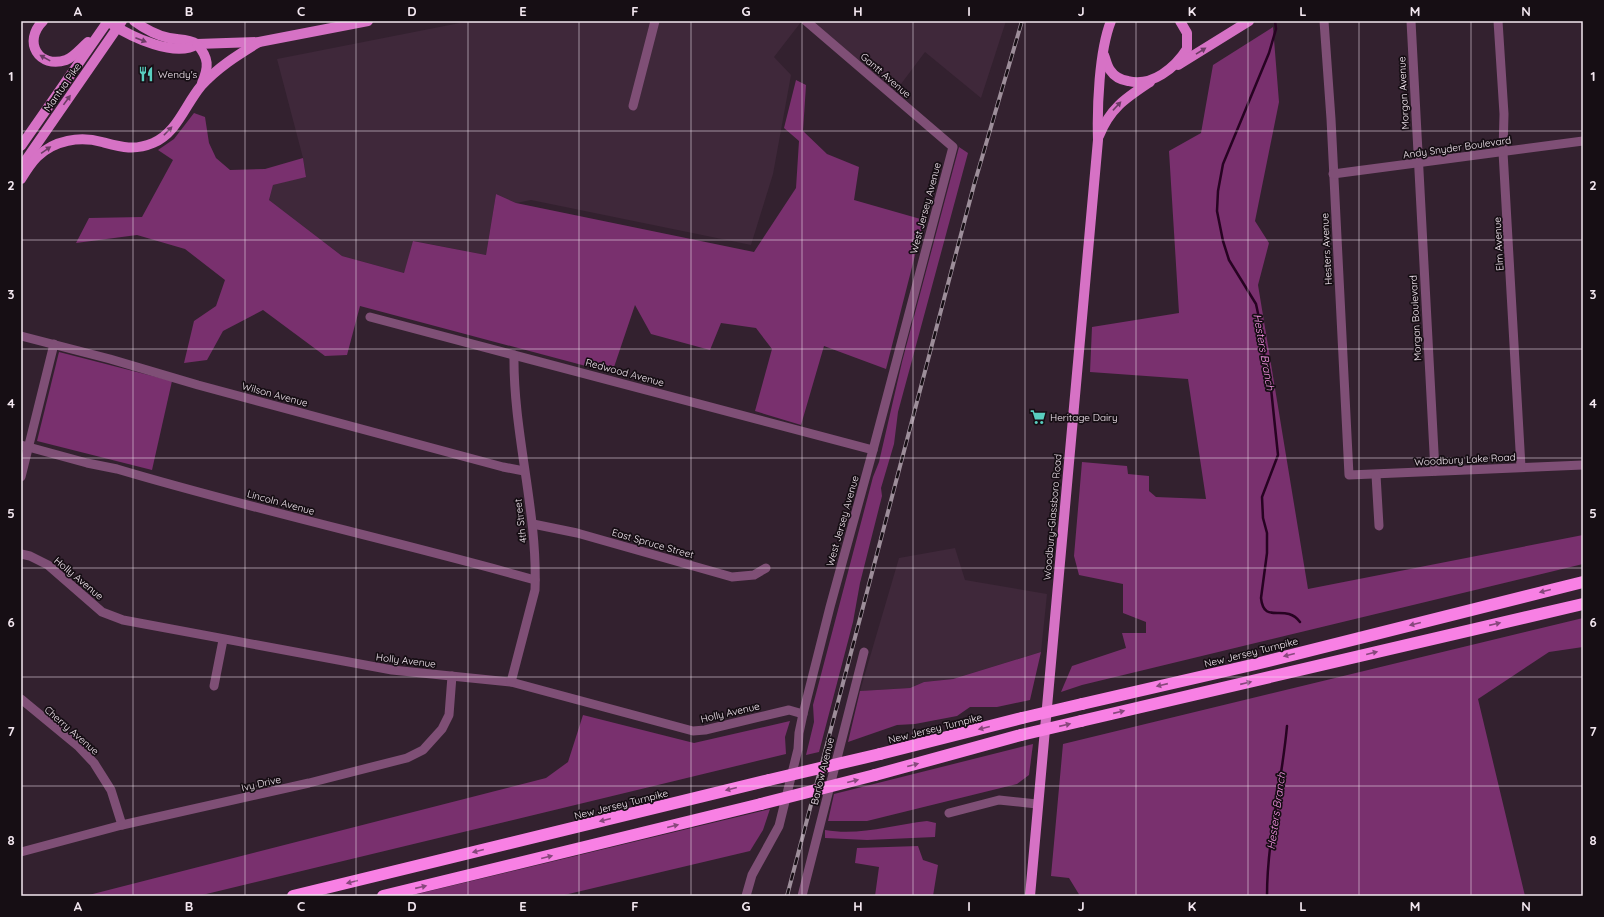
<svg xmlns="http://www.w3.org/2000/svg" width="1604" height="917" viewBox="0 0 1604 917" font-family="Quicksand,sans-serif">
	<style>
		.built { fill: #3f283a }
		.forest { fill: #79306e }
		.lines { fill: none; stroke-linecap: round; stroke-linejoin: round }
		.stream { stroke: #270322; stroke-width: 2.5 }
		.minor { stroke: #7f4f76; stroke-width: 9 }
		.primary { stroke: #d672c5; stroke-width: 10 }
		.motorway { stroke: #f880e4; stroke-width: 12 }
		.rail-casing { stroke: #9d8e9a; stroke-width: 4 }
		.rail { stroke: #160e14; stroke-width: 2.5; stroke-dasharray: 8; stroke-linecap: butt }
		.motorway-bridge { stroke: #f880e4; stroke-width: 12 }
		.oneway { fill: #6c3b64 }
		.oneway2 { fill: #87477c }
		.grid { fill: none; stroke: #f3e7f0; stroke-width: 1; stroke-opacity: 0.55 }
		.labels { text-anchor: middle; stroke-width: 3.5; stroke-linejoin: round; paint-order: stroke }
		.poi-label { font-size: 10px; fill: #f3e7f0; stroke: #160e14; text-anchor: start }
		.street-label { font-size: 10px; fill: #f3e7f0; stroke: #160e14 }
		.water-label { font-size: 11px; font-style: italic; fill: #ff99ec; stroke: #160e14 }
		.neatline { fill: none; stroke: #f3e7f0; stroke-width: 1.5 }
		.grid-label { font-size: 13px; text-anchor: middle; font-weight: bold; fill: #f3e7f0 }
	</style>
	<rect width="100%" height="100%" fill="#33212f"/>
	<g class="built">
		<path d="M470,21H1006L981,98L925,52L892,96L801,22L774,57L791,75L773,174L751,245L531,200L516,203L496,194L486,255L414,241L404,273L342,256L269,200L273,185L306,176L303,158L277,59Z"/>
		<path d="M955,548L965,580L1047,594L1041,652L953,679L924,682L910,688L860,691L899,558Z"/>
	</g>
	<g class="forest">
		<path d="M1273,27L1279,102L1255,221L1269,243L1258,285L1308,589L1583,535V564L1082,685L1061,692L1072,666L1126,648L1122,633H1146V622L1123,613V584L1079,575L1074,556L1082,462L1127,466L1128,474L1149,476V491L1156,497L1206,499L1188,379L1090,372L1092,327L1179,313L1169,151L1201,133L1213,65Z"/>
		<path d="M796,80L806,85L803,131L827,154L859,167L854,200L924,220L886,369L824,346L801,425L755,411L772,349L756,328L721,323L710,350L651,334L635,305L612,373L360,306L347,355L325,356L263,310L223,331L207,360L184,363L194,321L216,306L225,280L185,249L137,235L76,243L89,218L142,217L173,160L158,150L174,139L194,113L205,117L209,143L216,158L230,170L265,169L303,158L306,177L273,185L269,200L342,256L404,273L413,241L486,255L496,194L516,203L754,252L796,188L799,141L784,128Z"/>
		<path d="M959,147L968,153L898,412L894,444L881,488L882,496L860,583L853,622L819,752L806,755L814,722L813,705L873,477L879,462L902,362Z"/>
		<path d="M59,352L172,381L152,470L37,441Z"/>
		<path d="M1583,618V647L1549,652L1478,699L1525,896H1080L1069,878L1051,876L1063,744Z"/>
		<path d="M1041,652L1030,700L997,707H970L957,716L915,724L897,725L848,742L860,691L910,688L924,682L953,679Z"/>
		<path d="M583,715L694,743L790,721L785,737L786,754L198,896H85L546,778L568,762Z"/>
		<path d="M1033,744L1029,775L1017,784L867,821H828L834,794Z"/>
		<path d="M770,809L763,830L750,851L560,896H409Z"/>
		<path d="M927,821L936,823L935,837L867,840L825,838V830C859,836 893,825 927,821Z"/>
		<path d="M918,846L923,860L938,865L933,896H875L879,867L855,863L857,848Z"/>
	</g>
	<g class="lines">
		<g class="stream">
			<path d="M1275,21L1276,29L1269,53L1223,164L1218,191L1217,211L1223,241L1229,260L1256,304L1259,318L1260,337L1270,379L1278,455L1262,497L1263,518L1267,533V553L1261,598C1264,626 1285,602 1300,622"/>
			<path d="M1267,896C1267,839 1282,782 1287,726"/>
		</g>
		<g class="minor">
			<path d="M1324,21L1331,119L1349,475L1583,465"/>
			<path d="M1411,21L1435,471"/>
			<path d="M1498,21L1504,114L1503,152L1521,467"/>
			<path d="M633,106L655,21"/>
			<path d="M1333,174L1583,141"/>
			<path d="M370,317L873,450"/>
			<path d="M21,336L110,359L198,385L503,467L524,471"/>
			<path d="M21,445L87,463L117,469C255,510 396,541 535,580"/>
			<path d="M1376,475L1379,526"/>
			<path d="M21,477L54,344"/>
			<path d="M533,524L577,533L732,577L754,575L766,568"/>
			<path d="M21,554L30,556L48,565L102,612L123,620L392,670L511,682L693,731L705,730L789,710L803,714"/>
			<path d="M511,682L535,590C538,511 513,434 514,355"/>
			<path d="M214,686L223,640"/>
			<path d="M21,699L78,746L94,763L111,790L122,825"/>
			<path d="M949,813L999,800L1037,804"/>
			<path d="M21,852L122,825L309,783L407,758L423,750L442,729L449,715L452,676"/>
			<path d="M746,896L752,875L779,826L798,749L799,733L803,714L830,607L873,450L953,147L806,21"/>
			<path d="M802,896L864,652"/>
		</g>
		<g class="primary">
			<path d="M43,21C22,42 39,69 66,60C74,57 81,48 88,42"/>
			<path d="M134,21C145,29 155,35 169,38C179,40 188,39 197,44L259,42L368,21"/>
			<path d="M112,24C131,37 176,58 197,44"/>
			<path d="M197,44C209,58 209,67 202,83"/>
			<path d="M1104,55C1106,60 1107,66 1110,70C1114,76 1121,80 1128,81C1152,87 1175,68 1187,49V33L1180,21"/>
			<path d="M1178,65L1249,21"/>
			<path d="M1099,136C1110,108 1126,98 1150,82"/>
			<path d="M21,146L108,21"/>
			<path d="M21,167L122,21"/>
			<path d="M21,179C26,171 31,163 37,157C54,140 80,136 102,142C121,147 134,151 153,143C177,133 185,105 201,86C218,67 238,55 259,42"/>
			<path d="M1030,896L1098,140C1097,108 1099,51 1111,21"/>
		</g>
		<g class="motorway">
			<path d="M1082,704L1256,664L1583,582"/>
			<path d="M1081,721L1583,604"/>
			<path d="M880,754L1022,718"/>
			<path d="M875,775L1021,735"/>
			<path d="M293,896L769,780"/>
			<path d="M383,896L761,804"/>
		</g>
		<defs>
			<path id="rail" d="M787,896L974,185L1022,21"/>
		</defs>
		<use href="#rail" class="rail-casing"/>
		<use href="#rail" class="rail"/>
		<g class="motorway-bridge">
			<path d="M1022,718L1082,704"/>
			<path d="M1021,735L1081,721"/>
			<path d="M769,780L880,754"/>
			<path d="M761,804L875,775"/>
		</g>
	</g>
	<defs><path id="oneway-solid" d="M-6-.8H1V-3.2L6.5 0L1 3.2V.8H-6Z"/></defs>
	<g class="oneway">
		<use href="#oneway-solid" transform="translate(141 40) rotate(21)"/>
		<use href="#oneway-solid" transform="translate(1201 51) rotate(-32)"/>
		<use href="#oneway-solid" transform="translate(45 58) rotate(-151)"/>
		<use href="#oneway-solid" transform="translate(67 100) rotate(-54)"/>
		<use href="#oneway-solid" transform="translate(1117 106) rotate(-47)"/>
		<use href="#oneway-solid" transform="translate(168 131) rotate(-46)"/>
		<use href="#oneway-solid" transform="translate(46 150) rotate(-35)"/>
	</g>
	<g class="oneway2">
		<use href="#oneway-solid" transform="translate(1545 591) rotate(166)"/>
		<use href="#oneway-solid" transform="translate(1415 624) rotate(166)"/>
		<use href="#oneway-solid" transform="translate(1495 624) rotate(-13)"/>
		<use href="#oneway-solid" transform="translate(1372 653) rotate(-14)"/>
		<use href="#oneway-solid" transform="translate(1289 655) rotate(166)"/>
		<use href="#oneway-solid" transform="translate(1246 683) rotate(-13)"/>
		<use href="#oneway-solid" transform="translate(1162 685) rotate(167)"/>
		<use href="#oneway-solid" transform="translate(1119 712) rotate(-13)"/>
		<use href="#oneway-solid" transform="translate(1065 725) rotate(-13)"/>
		<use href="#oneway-solid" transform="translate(984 728) rotate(166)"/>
		<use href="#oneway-solid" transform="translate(913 765) rotate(-15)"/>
		<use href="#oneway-solid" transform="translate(853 781) rotate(-14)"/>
		<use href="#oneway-solid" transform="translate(731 789) rotate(166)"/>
		<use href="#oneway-solid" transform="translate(605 820) rotate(166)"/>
		<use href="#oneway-solid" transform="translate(673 826) rotate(-14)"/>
		<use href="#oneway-solid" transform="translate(478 851) rotate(166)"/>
		<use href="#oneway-solid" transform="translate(547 857) rotate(-14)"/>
		<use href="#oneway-solid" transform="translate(352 882) rotate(166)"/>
		<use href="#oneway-solid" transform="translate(421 887) rotate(-13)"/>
	</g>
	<path class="grid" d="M133,21V896M245,21V896M356,21V896M468,21V896M579,21V896M691,21V896M802,21V896M913,21V896M1025,21V896M1136,21V896M1248,21V896M1359,21V896M1471,21V896M21,131H1583M21,240H1583M21,349H1583M21,458H1583M21,568H1583M21,677H1583M21,786H1583"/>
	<defs>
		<symbol id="restaurant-bare" viewBox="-9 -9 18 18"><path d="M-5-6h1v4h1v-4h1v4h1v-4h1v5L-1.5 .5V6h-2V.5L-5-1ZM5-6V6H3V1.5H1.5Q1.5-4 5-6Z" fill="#59cebf" stroke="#160e14" stroke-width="2.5" paint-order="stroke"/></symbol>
		<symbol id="supermarket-bare" viewBox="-9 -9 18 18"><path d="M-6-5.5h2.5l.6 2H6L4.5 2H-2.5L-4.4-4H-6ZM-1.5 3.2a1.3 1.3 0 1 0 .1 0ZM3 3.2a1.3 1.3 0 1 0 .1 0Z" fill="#59cebf" stroke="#160e14" stroke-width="2.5" paint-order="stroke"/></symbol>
	</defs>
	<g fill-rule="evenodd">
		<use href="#restaurant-bare" x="135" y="63" width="22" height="22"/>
		<use href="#supermarket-bare" x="1027" y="406" width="22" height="22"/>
	</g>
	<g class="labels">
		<g class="poi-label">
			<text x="158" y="78">Wendy's</text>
			<text x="1050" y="421">Heritage Dairy</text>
		</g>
		<g class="street-label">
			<text transform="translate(886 75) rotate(41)" y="4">Gantt Avenue</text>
			<text transform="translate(62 87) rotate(-55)" y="4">Mantua Pike</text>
			<text transform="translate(1403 93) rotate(-93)" y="4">Morgan Avenue</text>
			<text transform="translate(1457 147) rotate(-8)" y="4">Andy Snyder Boulevard</text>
			<text transform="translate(925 208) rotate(-75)" y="4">West Jersey Avenue</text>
			<text transform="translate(1498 244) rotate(-93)" y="4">Elm Avenue</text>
			<text transform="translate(1326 249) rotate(-93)" y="4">Hesters Avenue</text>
			<text transform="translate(1415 318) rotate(-93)" y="4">Morgan Boulevard</text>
			<text transform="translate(625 372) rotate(15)" y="4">Redwood Avenue</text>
			<text transform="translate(275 394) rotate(15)" y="4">Wilson Avenue</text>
			<text transform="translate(1465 459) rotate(-3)" y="4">Woodbury Lake Road</text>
			<text transform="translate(281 502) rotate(15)" y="4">Lincoln Avenue</text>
			<text transform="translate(1052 517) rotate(-85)" y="4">Woodbury-Glassboro Road</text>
			<text transform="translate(520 521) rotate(-97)" y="4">4th Street</text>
			<text transform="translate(842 521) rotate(-74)" y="4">West Jersey Avenue</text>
			<text transform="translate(653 543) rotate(16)" y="4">East Spruce Street</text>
			<text transform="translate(79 578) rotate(40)" y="4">Holly Avenue</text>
			<text transform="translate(1251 652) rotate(-14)" y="4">New Jersey Turnpike</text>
			<text transform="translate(406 660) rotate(7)" y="4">Holly Avenue</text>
			<text transform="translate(730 712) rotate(-13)" y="4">Holly Avenue</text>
			<text transform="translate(935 728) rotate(-14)" y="4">New Jersey Turnpike</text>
			<text transform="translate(72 730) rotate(41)" y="4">Cherry Avenue</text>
			<text transform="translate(822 771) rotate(-76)" y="4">Barlow Avenue</text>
			<text transform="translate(261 783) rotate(-13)" y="4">Ivy Drive</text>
			<text transform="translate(621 804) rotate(-14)" y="4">New Jersey Turnpike</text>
		</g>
		<g class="water-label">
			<text transform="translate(1264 352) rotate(80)" y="4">Hesters Branch</text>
			<text transform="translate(1276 811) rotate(-82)" y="4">Hesters Branch</text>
		</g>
	</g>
	<rect width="1604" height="917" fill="none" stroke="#160e14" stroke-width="44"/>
	<rect x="22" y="22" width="1560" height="873" class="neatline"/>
	<g class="grid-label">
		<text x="78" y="16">A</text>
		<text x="189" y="16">B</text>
		<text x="301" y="16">C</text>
		<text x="412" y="16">D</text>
		<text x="523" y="16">E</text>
		<text x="635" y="16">F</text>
		<text x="746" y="16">G</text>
		<text x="858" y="16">H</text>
		<text x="969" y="16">I</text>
		<text x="1081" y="16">J</text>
		<text x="1192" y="16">K</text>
		<text x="1303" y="16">L</text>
		<text x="1415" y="16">M</text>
		<text x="1526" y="16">N</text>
		<text x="11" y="81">1</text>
		<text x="1593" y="81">1</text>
		<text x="11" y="190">2</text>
		<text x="1593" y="190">2</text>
		<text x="11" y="299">3</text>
		<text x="1593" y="299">3</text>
		<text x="11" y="408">4</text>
		<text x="1593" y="408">4</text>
		<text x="11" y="518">5</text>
		<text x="1593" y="518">5</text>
		<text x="11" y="627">6</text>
		<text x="1593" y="627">6</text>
		<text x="11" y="736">7</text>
		<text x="1593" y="736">7</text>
		<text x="11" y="845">8</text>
		<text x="1593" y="845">8</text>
		<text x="78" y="911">A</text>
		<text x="189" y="911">B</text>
		<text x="301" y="911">C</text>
		<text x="412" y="911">D</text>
		<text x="523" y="911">E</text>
		<text x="635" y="911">F</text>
		<text x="746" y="911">G</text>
		<text x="858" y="911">H</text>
		<text x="969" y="911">I</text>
		<text x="1081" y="911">J</text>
		<text x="1192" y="911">K</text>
		<text x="1303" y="911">L</text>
		<text x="1415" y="911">M</text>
		<text x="1526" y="911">N</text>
	</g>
</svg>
